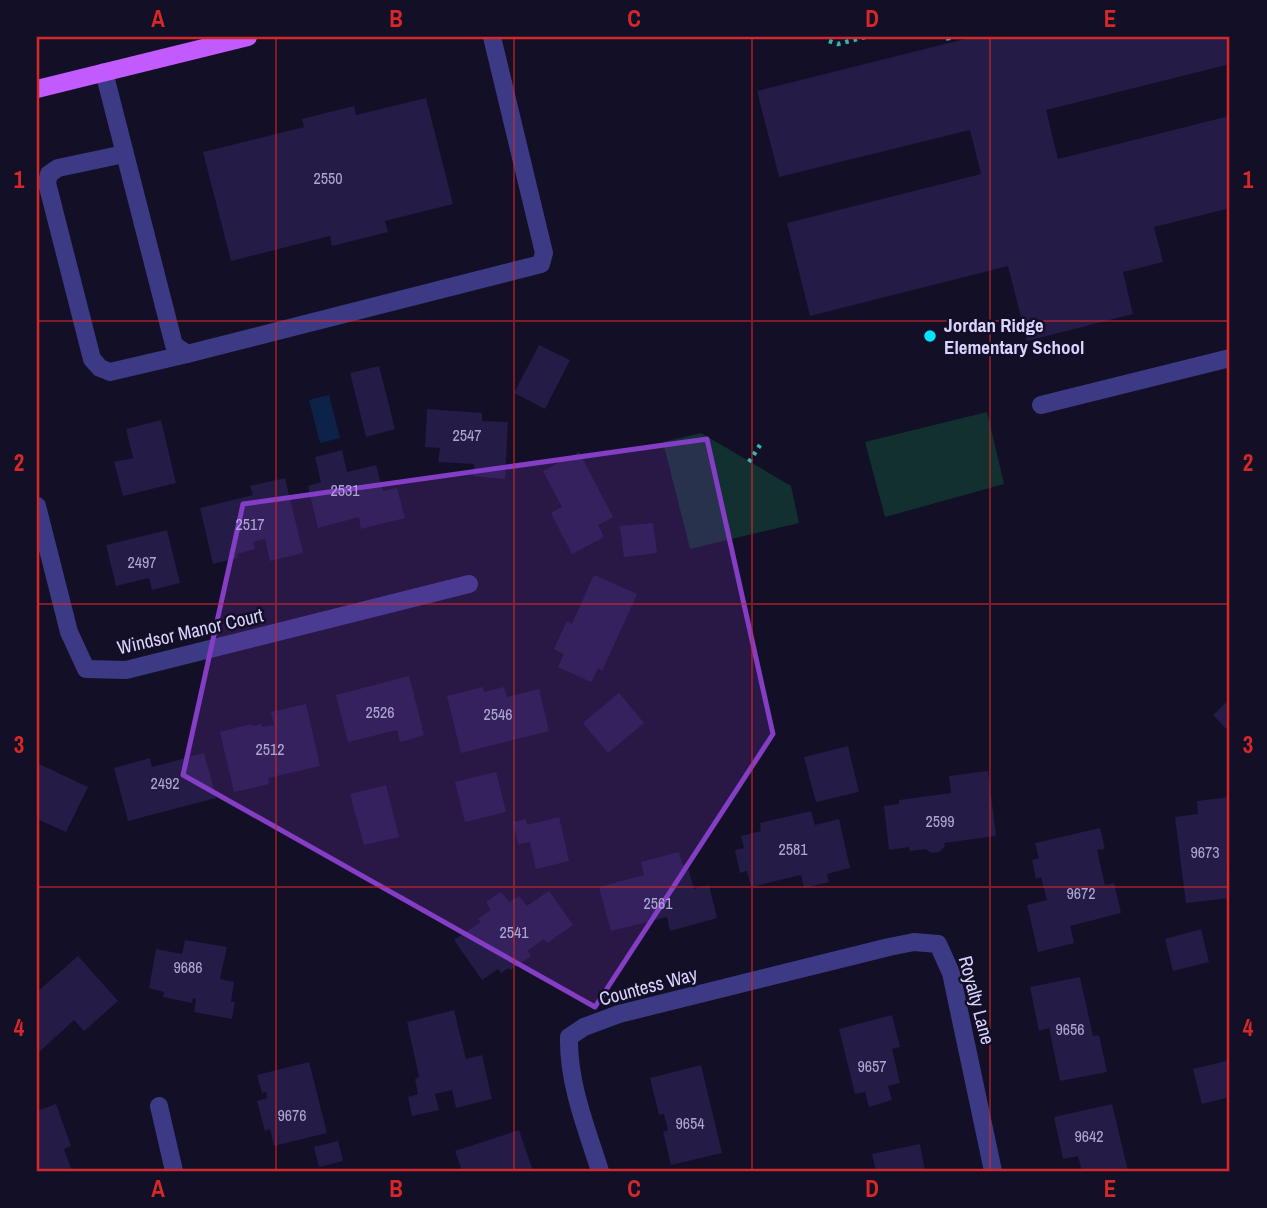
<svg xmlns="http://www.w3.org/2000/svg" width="1267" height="1208" viewBox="0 0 1267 1208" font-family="'Archivo Narrow',sans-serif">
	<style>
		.green { fill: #12302f }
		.water { fill: #0c2248 }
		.building { fill: #241b47 }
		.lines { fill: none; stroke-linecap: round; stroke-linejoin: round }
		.path { stroke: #2fb8b0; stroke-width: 4.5; stroke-dasharray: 3.5 5; stroke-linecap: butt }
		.minor { stroke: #3d3a85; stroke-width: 18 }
		.major { stroke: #c25bff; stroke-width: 18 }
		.marked { fill: #843dc5; fill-opacity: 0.2; stroke: #843dc5; stroke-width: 5; stroke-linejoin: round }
		.grid { fill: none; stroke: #d62828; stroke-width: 2; stroke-opacity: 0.55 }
		.poi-dot { fill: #00e5ff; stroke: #130f26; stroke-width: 2.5 }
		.labels { text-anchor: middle; stroke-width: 5; stroke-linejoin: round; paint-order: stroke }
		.number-label { font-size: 16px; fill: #aca6d1 }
		.poi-label { font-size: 19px; font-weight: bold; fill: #d9d4ff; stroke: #130f26; text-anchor: start }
		.street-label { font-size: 19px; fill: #d9d4ff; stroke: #130f26 }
		.neatline { fill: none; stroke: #d62828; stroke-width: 2.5 }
		.grid-label { font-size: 23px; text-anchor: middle; font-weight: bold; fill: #d62828 }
	</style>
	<rect width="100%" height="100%" fill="#130f26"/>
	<g class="green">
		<path d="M987,412L1004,484L885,517L865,442Z"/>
		<path d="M701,433L791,486L799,523L690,549L663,442Z"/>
	</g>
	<path class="water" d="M329,395L340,438L320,443L309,400Z"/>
	<g class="building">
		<path d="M973,37H1226L1230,64L1046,110L1058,159L1229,116L1230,208L1154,227L1163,262L1123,272L1133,314L1027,341L1008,266L810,316L787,223L981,174L970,130L779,177L757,91Z"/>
		<path d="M426,98L453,204L385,221L388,232L332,246L330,236L231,261L203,152L304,127L302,119L354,106L356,115Z"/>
		<path d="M539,345L570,360L545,409L514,393Z"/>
		<path d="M379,366L395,429L366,437L350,373Z"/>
		<path d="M427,409L482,413V421L508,422L505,479L473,476L474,464L438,462L440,448L425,447Z"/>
		<path d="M161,420L176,483L123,496L114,462L133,458L126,429Z"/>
		<path d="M342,450L347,472L376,465L383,491L397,488L405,518L361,529L359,517L318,528L308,486L321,482L315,457Z"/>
		<path d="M579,452L613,517L598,525L604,537L572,554L551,513L562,507L543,471Z"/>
		<path d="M285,478L303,553L270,561L265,539L253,542L255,549L237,554L238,558L213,564L200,508L253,495L250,486Z"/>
		<path d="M653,523L657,553L624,557L620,526Z"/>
		<path d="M167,530L180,583L152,590L149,578L116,586L106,545Z"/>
		<path d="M594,575L637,594L602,671L598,668L591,682L558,667L564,654L554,649L567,621L572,624Z"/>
		<path d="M409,676L424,735L400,742L397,730L348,742L336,695Z"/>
		<path d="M483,687L484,692L504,687L507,697L539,689L549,731L461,753L447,696Z"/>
		<path d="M619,693L644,723L608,753L583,723Z"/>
		<path d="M1230,699V733L1213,715Z"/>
		<path d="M306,704L320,766L268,778L269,784L234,792L220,732L251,724L252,726L261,724L262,727L274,725L271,712Z"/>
		<path d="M848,746L859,792L816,802L804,757Z"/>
		<path d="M204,753L216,798L128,821L114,768L150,758L152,767Z"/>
		<path d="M37,763L88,787L66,832L37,819Z"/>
		<path d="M988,771L996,836L944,843L945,846L939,852L932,853L925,849L910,851L909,847L889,850L884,806L899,804V800L951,793L949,776Z"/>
		<path d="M496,772L506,812L465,822L455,782Z"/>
		<path d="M386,785L399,837L364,845L350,794Z"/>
		<path d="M1230,797V845H1228L1230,865L1226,866L1230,898L1186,903L1175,817L1198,814L1197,801Z"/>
		<path d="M811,811L815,825L839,819L850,868L827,874L829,882L804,888L801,875L751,887L747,871L740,873L735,850L744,848L741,836L761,831L760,823Z"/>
		<path d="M559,817L569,861L536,869L530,842L518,844L513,822L526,819L527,825Z"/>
		<path d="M1100,828L1105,849L1097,850L1105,885L1114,883L1121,913L1070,926L1074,943L1038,952L1027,905L1047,900L1041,877L1036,879L1032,860L1039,858L1035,843Z"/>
		<path d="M679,852L682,865L687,864L694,889L709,885L717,918L670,931L667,917L611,931L599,887L644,875L641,862Z"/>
		<path d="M549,891L573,925L547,943L544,939L527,951L531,956L510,970L509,968L501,973L498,969L482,980L454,940L481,922L478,919L491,910L486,902L501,892L509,902L519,896L527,906Z"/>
		<path d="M1201,929L1209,962L1173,971L1165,939Z"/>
		<path d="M185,940L227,947L220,979L234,982L231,1002H235L232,1019L194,1012L196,999L193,998L192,1003L163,997L164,992L149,988L156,949L182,954Z"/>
		<path d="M78,956L118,1001L84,1031L74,1020L37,1054V992Z"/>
		<path d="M1080,977L1093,1036L1099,1035L1107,1072L1060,1081L1049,1028L1039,1031L1030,987Z"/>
		<path d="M454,1010L466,1059L482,1055L492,1099L456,1108L452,1090L435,1094L439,1110L412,1116L408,1097L418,1094L415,1079L419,1077L407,1022Z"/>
		<path d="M892,1015L900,1047L892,1049L900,1083L888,1086L892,1100L869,1107L865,1092L855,1094L839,1029Z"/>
		<path d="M1230,1060V1097L1202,1104L1193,1069Z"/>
		<path d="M309,1062L327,1133L274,1146L270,1129L265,1131L257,1101L267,1098L266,1092L262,1093L257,1075Z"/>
		<path d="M701,1065L722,1153L671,1165L663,1132L668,1130L664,1114L659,1115L650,1078Z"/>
		<path d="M56,1104L71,1146L64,1149L72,1171H37V1111Z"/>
		<path d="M1112,1104L1128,1171H1082L1078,1156L1063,1159L1054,1117Z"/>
		<path d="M519,1130L533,1171H462L455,1151Z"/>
		<path d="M338,1141L343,1161L319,1167L314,1147Z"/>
		<path d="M920,1144L925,1171H876L872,1154Z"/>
	</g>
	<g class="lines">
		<g class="path">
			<path d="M948,37L949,43"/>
			<path d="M829,41L838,44L865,37"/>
			<path d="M749,462L760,445"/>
		</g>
		<g class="minor">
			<path d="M104,72L174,345L187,354L541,264L544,253L492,37"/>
			<path d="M124,154L58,168L49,174L47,183L92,359L100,368L110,372L187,354"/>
			<path d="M1041,405L1230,358"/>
			<path d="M37,506L69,632L86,669L126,670L469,584"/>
			<path d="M159,1106L174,1171"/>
			<path d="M600,1171C586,1127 568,1083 569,1037L584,1027L619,1014L889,947L914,942L938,944L951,973L993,1171"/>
		</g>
		<path class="major" d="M37,89L248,37"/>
	</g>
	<path class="marked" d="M707,439L773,734L595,1007L183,775L243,504Z"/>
	<path class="grid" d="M276,37V1171M514,37V1171M752,37V1171M990,37V1171M37,321H1230M37,604H1230M37,887H1230"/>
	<circle class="poi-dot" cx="930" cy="336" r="7"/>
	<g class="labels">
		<g class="number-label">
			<text x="328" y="184">2550</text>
			<text x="467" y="441">2547</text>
			<text x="345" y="496">2531</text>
			<text x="250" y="530">2517</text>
			<text x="142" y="568">2497</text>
			<text x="380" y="718">2526</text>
			<text x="498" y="720">2546</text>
			<text x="270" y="755">2512</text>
			<text x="165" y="789">2492</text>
			<text x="940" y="827">2599</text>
			<text x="793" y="855">2581</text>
			<text x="1205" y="858">9673</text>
			<text x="1081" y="899">9672</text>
			<text x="658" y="909">2561</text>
			<text x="514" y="938">2541</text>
			<text x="188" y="973">9686</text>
			<text x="1070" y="1035">9656</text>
			<text x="872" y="1072">9657</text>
			<text x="292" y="1121">9676</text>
			<text x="690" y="1129">9654</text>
			<text x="1089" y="1142">9642</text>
		</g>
		<g class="poi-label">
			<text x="944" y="332">Jordan Ridge<tspan x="944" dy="22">Elementary School</tspan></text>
		</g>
		<g class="street-label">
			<text transform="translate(190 631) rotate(-13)" y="7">Windsor Manor Court</text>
			<text transform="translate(648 986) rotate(-15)" y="7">Countess Way</text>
			<text transform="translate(977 1000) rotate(75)" y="7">Royalty Lane</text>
		</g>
	</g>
	<rect width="1267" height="1208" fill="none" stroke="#130f26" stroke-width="77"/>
	<rect x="38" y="38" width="1190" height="1132" class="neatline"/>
	<g class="grid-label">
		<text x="158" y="27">A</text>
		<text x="396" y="27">B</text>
		<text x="634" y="27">C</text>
		<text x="872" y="27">D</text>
		<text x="1110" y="27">E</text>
		<text x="19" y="188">1</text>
		<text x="1248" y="188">1</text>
		<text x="19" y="471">2</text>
		<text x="1248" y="471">2</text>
		<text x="19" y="753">3</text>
		<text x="1248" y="753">3</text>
		<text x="19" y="1036">4</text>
		<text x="1248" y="1036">4</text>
		<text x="158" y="1197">A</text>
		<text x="396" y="1197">B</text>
		<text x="634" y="1197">C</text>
		<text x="872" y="1197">D</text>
		<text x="1110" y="1197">E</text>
	</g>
</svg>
